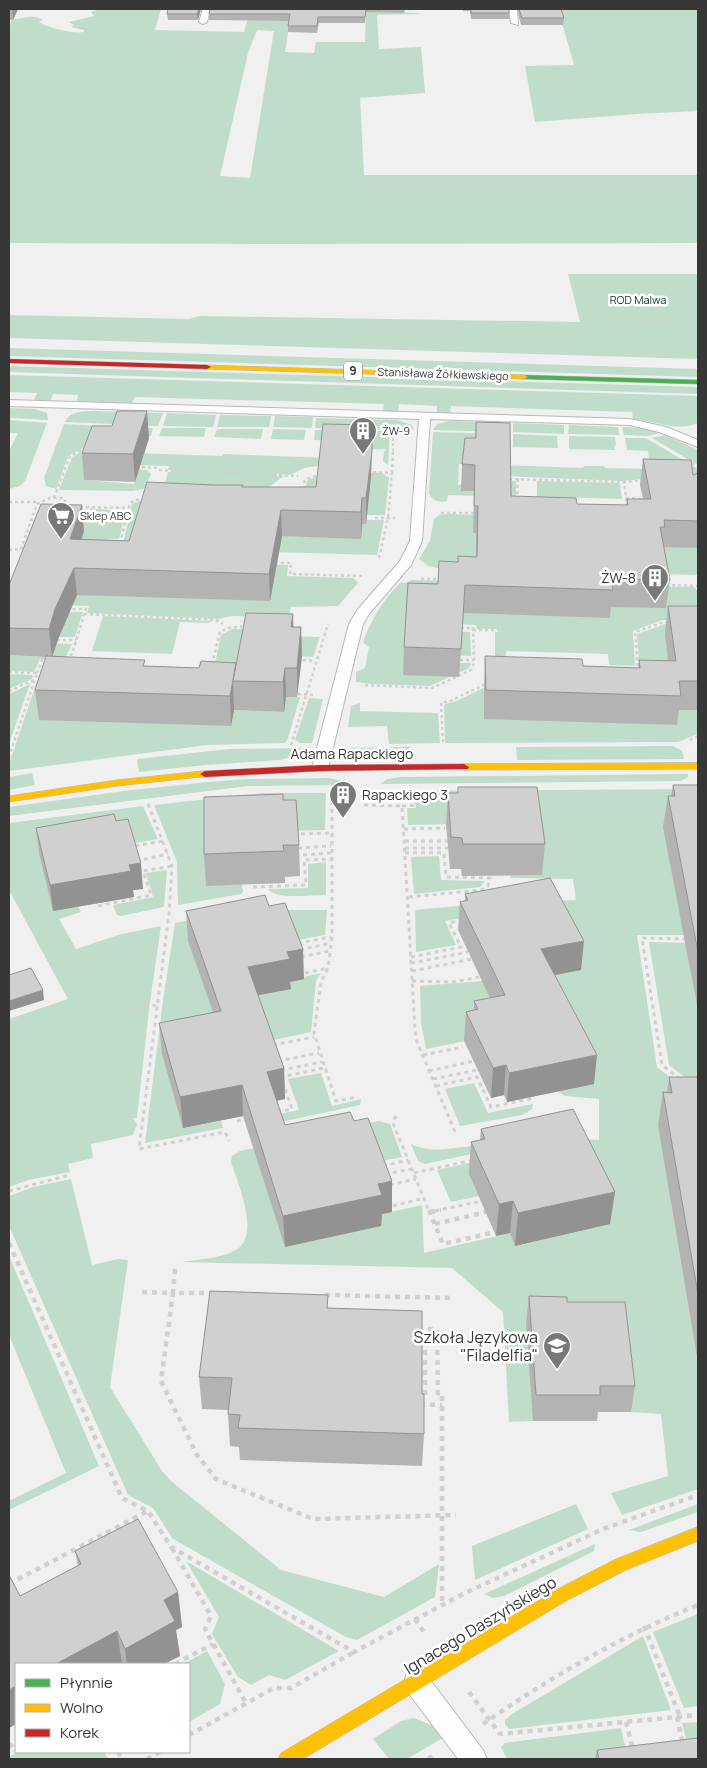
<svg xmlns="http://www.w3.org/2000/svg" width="707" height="1768" viewBox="0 0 707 1768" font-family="Manrope,sans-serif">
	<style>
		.green { fill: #c0dccb; fill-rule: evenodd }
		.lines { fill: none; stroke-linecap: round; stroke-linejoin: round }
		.lane-casing { stroke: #b9b9ba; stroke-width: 2 }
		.fast-casing { stroke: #b9b9ba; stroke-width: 1 }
		.slow-casing { stroke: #b9b9ba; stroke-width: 1 }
		.jam-casing { stroke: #b9b9ba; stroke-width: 1 }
		.path-far3 { stroke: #d0d0d1; stroke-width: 2; stroke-dasharray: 2.5 2.5; stroke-linecap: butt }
		.path-far2 { stroke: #d0d0d1; stroke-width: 2.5; stroke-dasharray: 3 3; stroke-linecap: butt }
		.path-far1 { stroke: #d0d0d1; stroke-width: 3; stroke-dasharray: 4 4; stroke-linecap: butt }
		.path { stroke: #d0d0d1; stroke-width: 4.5; stroke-dasharray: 5 5; stroke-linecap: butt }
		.lane { fill: #fdfdfd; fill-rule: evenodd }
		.fast { fill: #4caf50; fill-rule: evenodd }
		.slow { fill: #ffc107; fill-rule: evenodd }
		.jam { fill: #c62828; fill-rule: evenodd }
		.wall { fill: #b3b3b3 }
		.shaded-wall { fill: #929292 }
		.building { fill: #d0d0d0; stroke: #929292 }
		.labels { text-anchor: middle; stroke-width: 5; stroke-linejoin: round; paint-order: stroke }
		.far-park-label { font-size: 11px; fill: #113320; stroke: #fff }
		.far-street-label { font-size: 11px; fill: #373738; stroke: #fff }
		.far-poi-label { font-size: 11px; fill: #373738; stroke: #fff; text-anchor: start }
		.shield { fill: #fff; stroke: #737374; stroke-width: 1 }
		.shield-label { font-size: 12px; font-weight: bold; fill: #373738 }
		.poi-label { font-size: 14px; fill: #373738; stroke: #fff; text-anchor: end }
		.street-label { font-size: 14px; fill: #373738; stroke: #fff }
		.near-poi-label { font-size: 16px; fill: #373738; stroke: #fff; text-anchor: end }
		.near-street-label { font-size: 16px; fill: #373738; stroke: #fff }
	</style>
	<rect width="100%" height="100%" fill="#f0f0f1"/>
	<g class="green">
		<path d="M99,9H161L155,30L244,32L249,15L292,9L285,52L314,53L316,42H365L366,9L393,12L420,13L418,14L377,15L379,49L421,47L425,93L360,98L364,175H698V243L289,244L9,243V28L12,20C23,18 34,14 43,20L39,22C48,28 73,34 84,32V30L71,27L74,25L69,22L94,16L91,12ZM257,30L274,31L250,178L220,176L248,53Z"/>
		<path d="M558,9H698V111L637,114L535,122L525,66L574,65Z"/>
		<path d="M568,274H698V359L9,338V315L189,319L200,316L580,322Z"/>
		<path d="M9,348L698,369V377L9,356Z"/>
		<path d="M9,366L698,387V394L9,372Z"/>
		<path d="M9,375L698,396V423C678,432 654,421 633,419L632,412L451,406L450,413L437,412V406L399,404L398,411H383L384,404L135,397L132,403L77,401L78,395L53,394L51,400H34L37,393L9,392Z"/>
		<path d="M9,408L35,409L47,413L48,420L9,418Z"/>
		<path d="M89,411H95L163,413L158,426L65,422C69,412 79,412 89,411Z"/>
		<path d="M167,413L216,415L213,427L163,426Z"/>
		<path d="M220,415L271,416L269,427H217Z"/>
		<path d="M275,416L313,417L312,428L273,427Z"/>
		<path d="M316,418L397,420L412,425L414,430L315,428Z"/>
		<path d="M9,420L47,423L25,481L20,486L9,489V451L18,433H9Z"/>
		<path d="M450,421L508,423V432L433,430L437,424Z"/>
		<path d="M513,423L564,425V434L513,432Z"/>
		<path d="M64,424L123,427L68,456L56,489L46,486L44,478Z"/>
		<path d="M569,425L618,427L619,435L568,434Z"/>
		<path d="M128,427L153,428L151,436H137L85,480L134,484L137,476L134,469L147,470L151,474L145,488L133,491L59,490L72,457Z"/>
		<path d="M622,427L642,428L660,433L647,436L624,435Z"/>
		<path d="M162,428H206L204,437L159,436Z"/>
		<path d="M217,429H263L261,439L214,437Z"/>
		<path d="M273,429L306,430L304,440L271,439Z"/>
		<path d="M315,430L390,431L388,465L383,461L384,452L386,449L354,450L339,463L304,468L290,475L277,474V476H285C275,480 275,486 262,490L165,483L168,472L175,470H168L169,466L131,465L135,453L222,456L223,454L331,458L334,441L314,440Z"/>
		<path d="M433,432L504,434L479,464H459L458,485L499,480L516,481V497L448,495L447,501C440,503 433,501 429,494Z"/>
		<path d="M513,434L557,436L558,448L513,447Z"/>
		<path d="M665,435L698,450V465L652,438Z"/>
		<path d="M569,436L615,437L616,445L614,446L615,450L569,449Z"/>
		<path d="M625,438H646L698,469V478L662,477L623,481L499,476V465L583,468L584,466H604L605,468L650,469L648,451L627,450Z"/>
		<path d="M341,472L382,473L389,478L385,515H367L371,477L328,487H305L308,480L319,476Z"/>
		<path d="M537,481L618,483L620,485L622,499L554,497V503L537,497Z"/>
		<path d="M139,501L180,502L361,532L362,524H366L367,520H384L377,555L122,548L132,504Z"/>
		<path d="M95,509L126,511L119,539L84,541L79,549L84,531L31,529Z"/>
		<path d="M448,514L506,516L473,533H476L477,549L660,545L698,538V575L442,569L428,566L419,559L430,541L434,519L439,515Z"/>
		<path d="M254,564L288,565L287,576L353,578L358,583L338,606L291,607L289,617L232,616L218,619L87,613L89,606L60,605L64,595Z"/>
		<path d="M412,580L457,581L450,663H471L469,668L430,686L373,684L356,682V672L365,668L369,647L363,642C372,618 383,600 401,582L404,583Z"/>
		<path d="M585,585L694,587L698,592V605L694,606L698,621L662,620L633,631L635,666L609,665L608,654L506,651L505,662L495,656V632H499V629H477L476,625L451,624L452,613Z"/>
		<path d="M68,612H83L75,637H59Z"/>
		<path d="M103,616L212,621L208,623L180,622L172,654L92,651Z"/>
		<path d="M665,624L698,625L673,697L640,677L637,634Z"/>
		<path d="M232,629H246V635L320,637L313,657L292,656L237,698L212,678L221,635Z"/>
		<path d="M451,631L470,632L471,656L450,655Z"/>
		<path d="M46,643L72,644L66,656L55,659H40L34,672L9,671V655L41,657Z"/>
		<path d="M9,674L33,675L32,679L9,689Z"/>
		<path d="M39,675L76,676L234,710L283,712L286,697H300L287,741L284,743L207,745L9,771V764Z"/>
		<path d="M507,676L675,710H698V734L678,742L445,743L444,706L445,704L457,701Z"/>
		<path d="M30,684L9,744V694Z"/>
		<path d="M309,698L323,699L312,743H300L295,740Z"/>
		<path d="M360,703V711L438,713L440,743L389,744L387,726L348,727L351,706Z"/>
		<path d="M673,746L682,751L684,759L517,760L516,747Z"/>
		<path d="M410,747V760C393,760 347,766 338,748Z"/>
		<path d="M308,748L299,755L280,760L206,765L139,772L137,759L229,749Z"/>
		<path d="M32,773L35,785L9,790V777Z"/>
		<path d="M688,774V777L681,781L380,784L387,779L401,777Z"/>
		<path d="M330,778L341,781L344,785L248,786L9,816V807L124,791L208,782L247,779Z"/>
		<path d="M698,789L674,881L680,916L698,935H637L657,1067L698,1099L671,1203L698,1364V1489L622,1515L611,1493L668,1476L661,1414L631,1412L621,1329L533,1421L509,1422L503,1312L452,1268L182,1262C199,1259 220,1259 236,1250C261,1235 238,1184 231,1162L232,1156L240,1151L281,1142L285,1247L381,1226L377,1215L422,1205L424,1253L510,1233L516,1246L610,1224L579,1139L599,1140V1099L565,1096L476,1039L426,1049L421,1023L420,986L483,981L551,901L576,900L573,879L511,878L510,875L457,824L408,825L407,808H416L415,802H376V791Z"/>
		<path d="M262,793H326L325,830L284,831L206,885L242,884L243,892L241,894L178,905L177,862L154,805Z"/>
		<path d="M143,806L158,839L118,846L78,906L81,912L59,919L76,949L118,935L161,926L149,1009L137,1118H133L137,1124L133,1135L91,1144L93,1158L68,1164L70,1172L28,1180L9,1187V1019L68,999L9,890V823Z"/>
		<path d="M439,856L441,880L485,881L480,887L414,894L411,857Z"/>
		<path d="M326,862V895C312,895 275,900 268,889L308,888V864Z"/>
		<path d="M167,870L164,907L121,916L117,915L113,905L153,897L146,873Z"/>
		<path d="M468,905L489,913L445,921L456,945L416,952L415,910Z"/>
		<path d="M259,910H327L325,935L297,940Z"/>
		<path d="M210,916L288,982L303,977L321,973L316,981L311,1032L250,1045L183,1128L221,1121L223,1128L145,1143L163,1001L175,923Z"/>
		<path d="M649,942L698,943L689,963L696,1002H698V1088L669,1065Z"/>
		<path d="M321,1073L332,1106L361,1099L360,1105L258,1127L251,1120L299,1110L288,1079Z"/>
		<path d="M474,1083L488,1113L533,1104L532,1109L522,1115L460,1126L445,1089Z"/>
		<path d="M379,1121L390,1124L402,1157L382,1161L325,1132Z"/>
		<path d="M411,1144C439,1158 470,1140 499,1148L425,1164L418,1161Z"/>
		<path d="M478,1161L480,1196L451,1202L437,1170Z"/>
		<path d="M71,1179L92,1265L118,1259L128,1260L110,1387L162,1471L171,1481L281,1570L384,1597L439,1564L435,1597L357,1640L346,1637L173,1539L153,1508L128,1495L9,1226V1196L33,1187Z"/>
		<path d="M9,1256L99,1466L9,1510V1501L66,1473L9,1335Z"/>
		<path d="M576,1504L588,1529L475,1580L472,1546Z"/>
		<path d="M698,1504V1512L641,1532L629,1530Z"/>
		<path d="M595,1544L594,1551L504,1596L493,1598L484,1594Z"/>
		<path d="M186,1561L339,1651L285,1680L269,1675L251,1685L238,1677L212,1634L219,1617Z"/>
		<path d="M698,1614V1706L684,1708L653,1632Z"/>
		<path d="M643,1636L671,1710L509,1729L505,1724V1720L512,1714Z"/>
		<path d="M207,1651L225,1684L220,1704L189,1722V1664H183Z"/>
		<path d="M414,1718L434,1726L446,1736L407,1759H389L373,1739L401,1721Z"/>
		<path d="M698,1722V1759H691L682,1723Z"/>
		<path d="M621,1728L628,1759H507L501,1747L505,1743Z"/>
		<path d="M17,1752H104L108,1759H9V1757Z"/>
	</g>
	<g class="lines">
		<defs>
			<g id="lane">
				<path d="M203,9H210L207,22L203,24L199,22Z"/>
				<path d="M509,9H517L518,25L511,23Z"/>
				<path d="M9,400L630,419L666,427L698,440V447L659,432L630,425L430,419L422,541L411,565L369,614L363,624L328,768L325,771H315L312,768L349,624L358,609L400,561L410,541L419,419L9,406Z"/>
				<path d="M416,1670L425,1673L483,1750L487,1759H458L407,1691L404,1682L407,1673Z"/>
			</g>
			<path id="fast" d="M521,375L698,380V384L524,379H521Z"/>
			<g id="slow">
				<path d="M204,365L524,375L528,377L524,379L207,369H204Z"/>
				<path d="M698,763V769L464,770L459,767L464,764Z"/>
				<path d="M205,771L210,774L209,776L117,786L9,802V796L117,780Z"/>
				<path d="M698,1527V1541L626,1570L566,1601L303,1759H278L281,1753L554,1591L614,1560Z"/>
			</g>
			<g id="jam">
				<path d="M9,359L207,365L211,367L207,369L9,363Z"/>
				<path d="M464,764L469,767L468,769L320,771L205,777L200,774L205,771L320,765Z"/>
			</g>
		</defs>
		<use href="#lane" class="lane-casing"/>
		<use href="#fast" class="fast-casing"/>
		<use href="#slow" class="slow-casing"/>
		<use href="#jam" class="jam-casing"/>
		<g class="path-far3">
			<path d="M638,320L698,322"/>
			<path d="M79,451L87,447"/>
			<path d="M393,451V434"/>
		</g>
		<g class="path-far2">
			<path d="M692,463L698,467"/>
			<path d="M136,467L160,468"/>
			<path d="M159,470L298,476"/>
			<path d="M367,472L392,473L388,518L379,558"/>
			<path d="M392,473L393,450"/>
			<path d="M509,479L624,482"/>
			<path d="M303,489L305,480L321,474"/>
			<path d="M54,498L70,456L82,450"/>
			<path d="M626,498L643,499"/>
			<path d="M517,500L518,479"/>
			<path d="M9,502H38"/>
			<path d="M80,507L129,508"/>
			<path d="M627,507L624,482L644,480"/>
			<path d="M79,513L92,509"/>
			<path d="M441,513H477"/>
			<path d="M375,518H395"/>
			<path d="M120,543L130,503L137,500H145"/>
			<path d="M9,550L21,549"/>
			<path d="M27,551L21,549L37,504L50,498H64L66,507"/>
			<path d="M275,563H291L290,574L364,576"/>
			<path d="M421,579H440"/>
			<path d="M666,585L698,586"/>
			<path d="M84,614L216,620L223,624"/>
			<path d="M473,630H499"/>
			<path d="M57,640H76"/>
			<path d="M65,659L72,654L86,609H69"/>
			<path d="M303,660L315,661"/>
			<path d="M460,660H474"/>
			<path d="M212,664L220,632L228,628L241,627L242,621"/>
			<path d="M9,672L37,673L9,757"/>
			<path d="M638,672L635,632L664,622H670"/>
			<path d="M43,674L37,673L42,660H49"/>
			<path d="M365,685L432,688L471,670L474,663L473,628H462"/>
			<path d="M9,691L34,680"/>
			<path d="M298,694L315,695"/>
			<path d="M690,740L698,736"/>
			<path d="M443,742L441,703L450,701L486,684"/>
			<path d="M291,745L328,624"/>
		</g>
		<g class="path-far1">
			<path d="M332,793V937L328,968L321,982L314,1033L336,1101L358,1097"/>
			<path d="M148,804L172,866L169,914L139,1149L225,1132L229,1141"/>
			<path d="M364,805L402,806L415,1030L417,1042L456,1134"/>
			<path d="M402,806L416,805"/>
			<path d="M404,829L445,828"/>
			<path d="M301,834L332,833"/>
			<path d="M405,841H448"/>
			<path d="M135,846L163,841"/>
			<path d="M298,848L331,846"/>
			<path d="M405,848H448"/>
			<path d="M405,853H444L446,877L490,878L488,886L481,890L409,897"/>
			<path d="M303,855L331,853"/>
			<path d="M136,861L168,854"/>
			<path d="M253,887L306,885L304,860L331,859"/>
			<path d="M98,906L151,895L143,871L172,866"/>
			<path d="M298,943L331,937"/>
			<path d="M300,950L331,943"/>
			<path d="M301,957L329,951"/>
			<path d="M411,957L461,947L449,923L461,920"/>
			<path d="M411,963L468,952"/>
			<path d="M412,971L472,959"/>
			<path d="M305,973L328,968"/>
			<path d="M412,981L453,982L479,977"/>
			<path d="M106,1017L156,1005"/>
			<path d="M273,1045L314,1037"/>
			<path d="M423,1055L463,1047"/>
			<path d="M278,1061L319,1053"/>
			<path d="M281,1070L322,1062"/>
			<path d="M429,1071L474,1061"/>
			<path d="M433,1079L478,1070"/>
			<path d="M680,1079L662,1065L642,938L687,939"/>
			<path d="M436,1086L477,1077L491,1107L534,1098"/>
			<path d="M277,1112L292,1109L281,1077L324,1068"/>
			<path d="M396,1116L393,1123L429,1211"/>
			<path d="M237,1121L247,1119"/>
			<path d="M383,1166L408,1160"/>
			<path d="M414,1173L473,1160"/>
			<path d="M385,1174L412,1169"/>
			<path d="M390,1185L416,1179"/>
			<path d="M9,1191L70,1175"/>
			<path d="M393,1206L424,1198"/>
			<path d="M435,1211L482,1201"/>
		</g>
		<g class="path">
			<path d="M429,1210L443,1244L491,1233"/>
			<path d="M430,1212L441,1210"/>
			<path d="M435,1224L486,1212"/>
			<path d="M9,1243L122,1498L148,1511L171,1547L354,1652L463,1594L603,1529L698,1495"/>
			<path d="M142,1292L173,1293L175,1269"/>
			<path d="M214,1293H173L161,1381L197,1455L216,1479L313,1519L456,1515"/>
			<path d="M325,1295L454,1298"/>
			<path d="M418,1329H437L438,1393H442V1606"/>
			<path d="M418,1337H425V1395H421"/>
			<path d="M422,1402V1404L442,1405"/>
			<path d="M172,1548L211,1616L205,1629L246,1703"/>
			<path d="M9,1584L148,1511"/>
			<path d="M415,1619L426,1635"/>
			<path d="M644,1626L680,1717"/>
			<path d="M175,1664L213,1644"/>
			<path d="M469,1692L500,1734L698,1715"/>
			<path d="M677,1717L683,1744"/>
			<path d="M626,1722L633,1749"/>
			<path d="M483,1724C551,1677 621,1636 698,1605"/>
			<path d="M189,1735L274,1688H291L354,1652"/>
			<path d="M9,1747L16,1742"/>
			<path d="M118,1752L122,1759"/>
			<path d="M147,1759L160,1752"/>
			<path d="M428,1759L436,1754"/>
		</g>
		<use href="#lane" class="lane"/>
		<use href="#fast" class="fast"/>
		<use href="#slow" class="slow"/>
		<use href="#jam" class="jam"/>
	</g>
	<g class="wall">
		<path d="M9,9H18L13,20H9Z"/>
		<path d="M168,9H201L198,20H168L167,14Z"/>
		<path d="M210,9H405L404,13L366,12L365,23H319L317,33L288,32V26L289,21L209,20V14Z"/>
		<path d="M463,9H509V19H471L470,11H463Z"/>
		<path d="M517,9H561L564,18L563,25H521Z"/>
		<path d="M476,422L511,496L577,504L626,505L627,499H643L640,485L643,459L698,521V548L664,547L670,580L666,608L611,607L610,618L463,613L459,677L403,675L404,647L438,584L476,557V533H473L474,491H461L462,464L475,438Z"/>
		<path d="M149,438L135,482L84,480L82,453Z"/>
		<path d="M371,477L366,524H362L361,539L282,536L270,601L77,595L59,637L52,657L146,666L199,668L236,663L293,627H301L302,656L297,697H286L284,712L234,710L231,726L39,720L35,690L46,657L9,655V585L84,531L82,539L129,541L243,487H316Z"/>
		<path d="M668,606H698V710H679L677,725L484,719V685L485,656L583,666L638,668L639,660L668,661L665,634Z"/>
		<path d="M673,785H698V1011L663,827L668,796H671Z"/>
		<path d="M458,787L545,844L542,875L462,876L461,869H450L446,824L448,793H458Z"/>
		<path d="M283,800L299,845L300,876L285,877V883L206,886L204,854Z"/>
		<path d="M116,821L143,889L133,890L134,897L53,911L39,853L36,828Z"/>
		<path d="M465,894L581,970L555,975L594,1084L507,1102L504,1095L491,1098L464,1041L466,1012L474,1010V1001L490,998L458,930L460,902L465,901Z"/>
		<path d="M269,906L304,979L290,982L291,989L258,995L284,1068L285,1099L277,1101L285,1125L392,1212L382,1214L381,1226L285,1247L243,1116L183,1128L162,1054L159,1023L213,1012L188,941L186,911Z"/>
		<path d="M669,1077H698V1364L658,1125L663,1092H667Z"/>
		<path d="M481,1129L610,1224L515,1246L510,1233L496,1236L469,1174L471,1142L480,1140Z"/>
		<path d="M529,1296L567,1302L635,1386L631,1412H598L597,1421H533L526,1323Z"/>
		<path d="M328,1309L422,1394L424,1434L422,1466L240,1460L239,1447L230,1446L228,1414V1410L202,1409L199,1377Z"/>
		<path d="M75,1551L178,1592L182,1627L176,1630L180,1656L164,1664H16V1724L9,1728L20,1596L78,1566Z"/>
		<path d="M597,1750L698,1759H595Z"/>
	</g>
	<g class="shaded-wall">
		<path d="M12,9H18L13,20Z"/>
		<path d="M199,9H201L198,20L197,14Z"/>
		<path d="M147,411L149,438L135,482L133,454Z"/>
		<path d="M372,450L371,477L366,524V498Z"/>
		<path d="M362,498V524L361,539V512Z"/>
		<path d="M82,505L84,531L73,566L70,539Z"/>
		<path d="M281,510L282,536L270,601L269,574Z"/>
		<path d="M74,568L77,595L59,637L52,657L49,629L55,609Z"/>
		<path d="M465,585L463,613L459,677L461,649Z"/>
		<path d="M293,614L294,643L291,627Z"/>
		<path d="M301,627L302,656L297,697V668Z"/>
		<path d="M285,668L286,697L284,712L283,682Z"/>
		<path d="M233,681L234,710L231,726L230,696Z"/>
		<path d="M141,863L143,889L133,890L134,897L53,911L50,885L129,865Z"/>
		<path d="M584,941L581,970L539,978L541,949Z"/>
		<path d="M303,949L304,979L290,982L291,989L249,997L248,967L287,952Z"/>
		<path d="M43,990L44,1000L9,1011V1001Z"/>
		<path d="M597,1055L594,1084L507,1102L509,1073Z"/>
		<path d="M506,1065L504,1095L491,1098L493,1068Z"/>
		<path d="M284,1068L285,1099L268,1102L267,1072Z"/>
		<path d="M242,1085L243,1116L183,1128L180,1097Z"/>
		<path d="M392,1181V1212L382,1214L381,1226L285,1247L283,1216L378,1184Z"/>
		<path d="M615,1192L610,1224L515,1246L518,1213Z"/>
		<path d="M513,1201L510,1233L496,1236L499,1204Z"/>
		<path d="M178,1592L182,1627L176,1630L180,1656L164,1664H127L125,1649L164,1600Z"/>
		<path d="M117,1631L122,1664H56Z"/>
		<path d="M16,1686V1724L9,1728V1690Z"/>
	</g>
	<g class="building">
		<path d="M168,9H199L197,14H167Z"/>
		<path d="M210,9H366L365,17H318L317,26H288L290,14H209Z"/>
		<rect x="471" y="9" width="38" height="4"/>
		<path d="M519,9H561L564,18H522Z"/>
		<path d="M117,411H147L133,454L82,453L92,426H112Z"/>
		<path d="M476,422L510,423L511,496L576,498L577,504L628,505L627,499H651L643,459L691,460L693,475L698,473V521L664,520L665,527H660L670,580L612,579L613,590L465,585L461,649L404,647L408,583L438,584L439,561L458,562V556L477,557L478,506H474L475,465L462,464L465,438H476Z"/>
		<path d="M323,424L372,425V451L366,498H362L361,512L281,510L269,574L74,568L55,609L49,629L9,628V585L41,504L82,505L70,539L129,541L147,482L213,485H243L242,487H316Z"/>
		<path d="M668,606H698V681H679L681,696L486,690L485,656L582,659L583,666L640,668L639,660L676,661Z"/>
		<path d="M246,613L293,614L291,627H301L297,668H285L283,682L233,681Z"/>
		<path d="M46,656L145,660L143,666L199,668L201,661L236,663L230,696L35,690Z"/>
		<path d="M673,785H698V952L668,796H675Z"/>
		<path d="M458,787H537L545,844H463L462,838L451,837L448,793H458Z"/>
		<path d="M283,794V800H296L299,845H283L284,851L204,854V797Z"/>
		<path d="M114,814L116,821L128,819L141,863L129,865L131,871L50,885L36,828Z"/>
		<path d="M550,878L584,941L541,949L597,1055L509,1073L506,1065L493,1068L466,1012L478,1009L474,1001L505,995L460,902L468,900L465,894Z"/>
		<path d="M265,895L269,906L285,903L303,949L287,952L290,959L248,967L284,1068L267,1072L285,1125L350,1112L354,1121L368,1118L392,1181L378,1184L382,1195L283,1216L242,1085L180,1097L159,1023L221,1011L186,911Z"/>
		<path d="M31,968L43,990L9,1001V975Z"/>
		<path d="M669,1077H698V1294L663,1092L672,1093Z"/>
		<path d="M573,1109L615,1192L518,1213L513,1201L499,1204L471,1142L485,1139L481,1129Z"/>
		<path d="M210,1291L328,1295L327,1308L422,1311V1394H424V1434L238,1428L240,1415L228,1414L232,1378L199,1377Z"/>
		<path d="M529,1296L567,1297V1302H625L635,1386H600V1395H536Z"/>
		<path d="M138,1519L178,1592L164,1600L175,1621L125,1649L117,1631L56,1664H16V1686L9,1690V1575L20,1596L81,1564L75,1551Z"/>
		<path d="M698,1738V1759H599L597,1750Z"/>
	</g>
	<defs>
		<symbol id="building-pin" viewBox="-11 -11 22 30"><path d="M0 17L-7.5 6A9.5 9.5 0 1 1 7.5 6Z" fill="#787879" stroke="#fff"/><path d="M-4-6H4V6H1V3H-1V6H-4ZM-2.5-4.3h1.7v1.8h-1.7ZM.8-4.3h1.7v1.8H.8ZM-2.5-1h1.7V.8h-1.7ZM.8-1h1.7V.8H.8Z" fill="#fff"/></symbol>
		<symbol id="supermarket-pin" viewBox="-11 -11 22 30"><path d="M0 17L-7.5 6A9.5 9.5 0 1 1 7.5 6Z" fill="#787879" stroke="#fff"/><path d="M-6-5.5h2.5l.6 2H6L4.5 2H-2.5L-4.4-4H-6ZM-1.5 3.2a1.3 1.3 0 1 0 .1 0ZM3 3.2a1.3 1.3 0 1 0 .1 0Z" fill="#fff"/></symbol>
		<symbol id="school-pin" viewBox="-11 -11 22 30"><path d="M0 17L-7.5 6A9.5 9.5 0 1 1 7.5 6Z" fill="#787879" stroke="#fff"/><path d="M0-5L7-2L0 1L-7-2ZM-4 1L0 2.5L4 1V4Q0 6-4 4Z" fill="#fff"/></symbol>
	</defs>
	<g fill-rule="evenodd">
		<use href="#building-pin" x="347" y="415" width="32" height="43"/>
		<use href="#supermarket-pin" x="45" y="500" width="32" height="43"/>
		<use href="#building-pin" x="639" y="562" width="32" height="43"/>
		<use href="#building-pin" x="327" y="779" width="32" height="43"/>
		<use href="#school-pin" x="541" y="1330" width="32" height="43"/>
	</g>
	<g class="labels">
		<g class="far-park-label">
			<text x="638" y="304">ROD Malwa</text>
		</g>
		<g class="far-street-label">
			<text transform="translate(443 374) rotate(2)" y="4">Stanisława Żółkiewskiego</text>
		</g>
		<g class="far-poi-label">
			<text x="382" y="435">ŻW-9</text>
			<text x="80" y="520">Sklep ABC</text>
		</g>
		<rect class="shield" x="344" y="361.5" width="18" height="19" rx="4"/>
		<g class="shield-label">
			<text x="353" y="375">9</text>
		</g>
		<g class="poi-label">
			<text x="636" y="583">ŻW-8</text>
			<text x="362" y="800" text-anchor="start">Rapackiego 3</text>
		</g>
		<g class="street-label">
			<text x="352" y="759">Adama Rapackiego</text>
		</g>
		<g class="near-poi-label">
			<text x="538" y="1343">Szkoła Językowa<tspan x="538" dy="18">"Filadelfia"</tspan></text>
		</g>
		<g class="near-street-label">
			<text transform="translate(480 1625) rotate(-31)" y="6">Ignacego Daszyńskiego</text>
		</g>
	</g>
	<rect width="707" height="1768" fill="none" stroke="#373738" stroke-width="20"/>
	<rect x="15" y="1663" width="175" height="90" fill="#ffffff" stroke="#afafaf"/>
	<rect x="25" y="1679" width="25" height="8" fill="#4caf50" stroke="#afafaf"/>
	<text x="60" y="1688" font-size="15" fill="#373738">Płynnie</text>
	<rect x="25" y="1704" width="25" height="8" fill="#ffc107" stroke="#afafaf"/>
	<text x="60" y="1713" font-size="15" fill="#373738">Wolno</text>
	<rect x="25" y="1729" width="25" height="8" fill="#c62828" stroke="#afafaf"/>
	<text x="60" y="1738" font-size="15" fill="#373738">Korek</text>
</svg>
